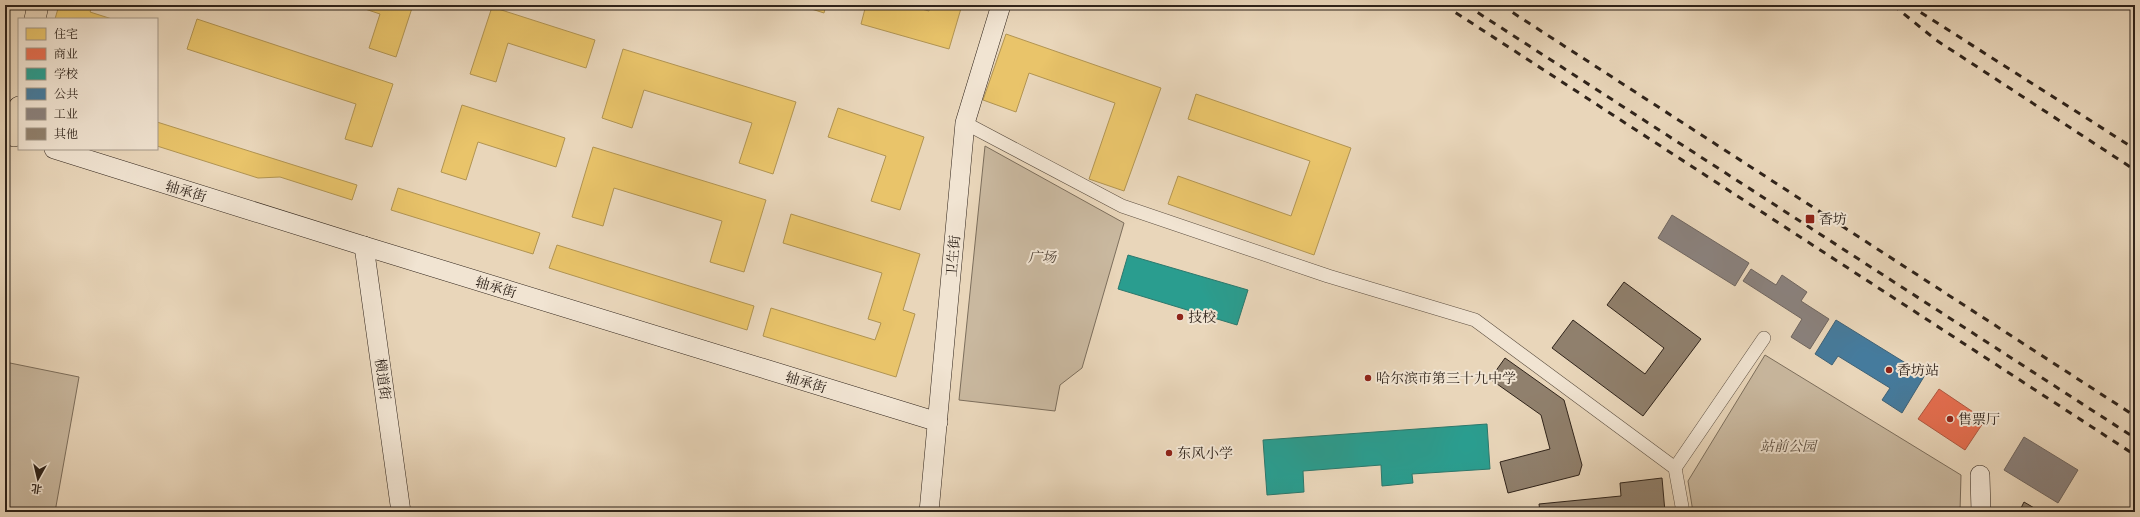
<svg xmlns="http://www.w3.org/2000/svg" width="2140" height="517" viewBox="0 0 2140 517" font-family="'IM FELL English','Noto Serif SC',serif">
	<style>
		.green { fill: #c9b89f; stroke: #7c6e5c }
		.homes { fill: #e9c46a; stroke: #b19452 }
		.shops { fill: #e76f51; stroke: #b05840 }
		.schools { fill: #2a9d8f; stroke: #2c786c }
		.public { fill: #457b9d; stroke: #3e6176 }
		.industry { fill: #8a817c; stroke: #6f655f }
		.building { fill: #90806d; stroke: #2f231a }
		.lines { fill: none; stroke-linecap: round; stroke-linejoin: round }
		.street-casing { stroke: #5e5042; stroke-width: 14 }
		.secondary-casing { stroke: #2f231a; stroke-width: 20 }
		.primary-casing { stroke: #2f231a; stroke-width: 22 }
		.street { stroke: #f1e4d2; stroke-width: 13 }
		.secondary { stroke: #f1e4d2; stroke-width: 19 }
		.primary { stroke: #e9d6ba; stroke-width: 21 }
		.rail { stroke: #2f231a; stroke-width: 3; stroke-dasharray: 7 7; stroke-linecap: butt }
		.poi-dot { fill: #8f2418; stroke: #f1e4d2; stroke-width: 1.5 }
		.labels { text-anchor: middle; stroke-width: 4; stroke-linejoin: round; paint-order: stroke }
		.street-label { font-size: 14px; fill: #2f231a; stroke: #f1e4d2 }
		.poi-label { font-size: 14px; fill: #2f231a; stroke: #f1e4d2; text-anchor: start }
		.park-label { font-size: 14px; font-style: italic; fill: #56483b; stroke: #f1e4d2 }
	</style>
	<rect width="100%" height="100%" fill="#e9d6ba"/>
	<filter id="stains"><feTurbulence type="fractalNoise" baseFrequency=".005" numOctaves="4"/><feColorMatrix values="0 0 0 0 .2 0 0 0 0 .09 0 0 0 0 .02 0 0 0 .5 -.17"/></filter>
	<radialGradient id="worn" r=".72"><stop offset=".6" stop-color="#630" stop-opacity="0"/><stop offset="1" stop-color="#630" stop-opacity=".3"/></radialGradient>
	<g class="green">
		<path d="M985,146L1124,223L1082,368L1060,385L1055,411L959,400Z"/>
		<path d="M1765,355L1961,475L1960,512H1693L1688,481Z"/>
		<path d="M5,362L79,377L55,512H5Z"/>
	</g>
	<g class="homes">
		<path d="M59,5H93L90,12L112,19H55Z"/>
		<path d="M353,5H413L396,57L369,48L380,14Z"/>
		<path d="M799,5H826L824,13Z"/>
		<path d="M866,5H907L929,11L930,5H962L949,49L861,24Z"/>
		<path d="M492,7L595,40L586,68L508,43L496,82L470,74Z"/>
		<path d="M197,19L393,84L372,147L345,139L356,104L187,49Z"/>
		<path d="M1006,34L1161,88L1124,191L1089,179L1115,103L1029,73L1016,112L983,100Z"/>
		<path d="M623,49L796,102L773,174L739,163L752,123L644,90L632,128L602,118Z"/>
		<path d="M1196,94L1351,148L1314,255L1168,204L1178,176L1291,216L1310,161L1188,119Z"/>
		<path d="M462,105L565,138L556,167L478,142L466,180L441,172Z"/>
		<path d="M838,108L924,137L900,210L871,201L886,156L828,137Z"/>
		<path d="M157,122L357,185L352,200L280,177L258,178L157,146Z"/>
		<path d="M593,147L766,200L744,272L710,262L722,221L614,188L603,226L572,217Z"/>
		<path d="M398,188L540,233L533,254L391,210Z"/>
		<path d="M791,214L920,254L903,310L915,314L896,377L763,336L771,308L875,340L881,323L868,319L882,273L783,243Z"/>
		<path d="M557,245L754,306L747,330L549,268Z"/>
	</g>
	<path class="shops" d="M1939,389L1985,420L1965,450L1918,419Z"/>
	<g class="schools">
		<path d="M1128,255L1248,290L1237,325L1118,289Z"/>
		<path d="M1487,424L1490,469L1412,474L1413,483L1382,486L1381,465L1303,471L1304,492L1267,495L1263,440Z"/>
	</g>
	<path class="public" d="M1836,320L1925,375L1902,413L1882,400L1890,388L1838,356L1832,365L1815,354Z"/>
	<g class="industry">
		<path d="M1672,215L1749,263L1735,286L1658,238Z"/>
		<path d="M1751,269L1776,285L1782,275L1807,292L1801,301L1829,319L1810,349L1791,337L1802,319L1743,281Z"/>
		<path d="M2024,437L2078,470L2058,503L2004,470Z"/>
	</g>
	<g class="building">
		<path d="M1624,282L1701,339L1643,416L1552,348L1573,320L1645,374L1664,348L1607,305Z"/>
		<path d="M1505,358L1564,400L1582,465L1579,475L1508,493L1500,462L1550,449L1541,415L1490,379Z"/>
		<path d="M1662,478L1665,512H1540L1539,504L1621,496L1620,483Z"/>
		<path d="M2024,502L2041,512H2019Z"/>
	</g>
	<g class="lines">
		<defs>
			<g id="street">
				<path d="M965,123L1122,206L1328,276L1475,320L1675,468L1683,512"/>
				<path d="M1675,468L1764,338"/>
			</g>
			<g id="secondary">
				<path d="M54,149L364,246L938,422"/>
				<path d="M364,246L401,512"/>
				<path d="M1980,475L1981,512"/>
				<path d="M929,512L965,123L1001,5"/>
			</g>
			<g id="primary">
				<path d="M35,19L38,5"/>
				<path d="M14,136L19,107"/>
			</g>
		</defs>
		<use href="#street" class="street-casing"/>
		<use href="#secondary" class="secondary-casing"/>
		<use href="#primary" class="primary-casing"/>
		<use href="#street" class="street"/>
		<use href="#secondary" class="secondary"/>
		<use href="#primary" class="primary"/>
		<g class="rail">
			<path d="M1444,5L2135,455"/>
			<path d="M1466,5L2135,438"/>
			<path d="M1501,5L2135,416"/>
			<path d="M1893,5L1936,40L2135,170"/>
			<path d="M1909,5L2135,149"/>
		</g>
	</g>
	<g class="poi-dot">
		<rect x="1805" y="214" width="10" height="10" rx="2"/>
		<circle cx="1180" cy="317" r="4"/>
		<circle cx="1889" cy="370" r="4"/>
		<circle cx="1368" cy="378" r="4"/>
		<circle cx="1950" cy="419" r="4"/>
		<circle cx="1169" cy="453" r="4"/>
	</g>
	<g class="labels">
		<g class="street-label">
			<text transform="translate(186 191) rotate(17)" y="5">轴承街</text>
			<text transform="translate(953 256) rotate(-85)" y="5">卫生街</text>
			<text transform="translate(496 287) rotate(17)" y="5">轴承街</text>
			<text transform="translate(383 379) rotate(82)" y="5">横道街</text>
			<text transform="translate(806 382) rotate(17)" y="5">轴承街</text>
		</g>
		<g class="poi-label">
			<text x="1819" y="224">香坊</text>
			<text x="1188" y="322">技校</text>
			<text x="1897" y="375">香坊站</text>
			<text x="1376" y="383">哈尔滨市第三十九中学</text>
			<text x="1958" y="424">售票厅</text>
			<text x="1177" y="458">东风小学</text>
		</g>
		<g class="park-label">
			<text x="1042" y="262">广场</text>
			<text x="1788" y="451">站前公园</text>
		</g>
	</g>
	<rect width="2140" height="517" fill="none" stroke="#e9d6ba" stroke-width="20"/>
	<rect x="6" y="6" width="2128" height="505" fill="none" stroke="#2f231a" stroke-width="2"/>
	<rect x="10" y="10" width="2120" height="497" fill="none" stroke="#2f231a"/>
	<rect x="18" y="18" width="140" height="132" fill="#f1e4d2" stroke="#a39788"/>
	<rect x="26" y="28" width="20" height="12" fill="#e9c46a" stroke="#a39788"/>
	<text x="54" y="38" font-size="12" fill="#2f231a">住宅</text>
	<rect x="26" y="48" width="20" height="12" fill="#e76f51" stroke="#a39788"/>
	<text x="54" y="58" font-size="12" fill="#2f231a">商业</text>
	<rect x="26" y="68" width="20" height="12" fill="#2a9d8f" stroke="#a39788"/>
	<text x="54" y="78" font-size="12" fill="#2f231a">学校</text>
	<rect x="26" y="88" width="20" height="12" fill="#457b9d" stroke="#a39788"/>
	<text x="54" y="98" font-size="12" fill="#2f231a">公共</text>
	<rect x="26" y="108" width="20" height="12" fill="#8a817c" stroke="#a39788"/>
	<text x="54" y="118" font-size="12" fill="#2f231a">工业</text>
	<rect x="26" y="128" width="20" height="12" fill="#90806d" stroke="#a39788"/>
	<text x="54" y="138" font-size="12" fill="#2f231a">其他</text>
	<g transform="translate(38 479) rotate(188)" stroke="#f1e4d2" stroke-width="3" paint-order="stroke">
	<path d="M0-3L7 15L0 10L-7 15Z" fill="#2f231a"/>
	<text y="-6" font-size="11" font-weight="bold" text-anchor="middle" fill="#2f231a">北</text>
	</g>
	<rect width="100%" height="100%" filter="url(#stains)"/>
	<rect width="100%" height="100%" fill="url(#worn)"/>
</svg>
